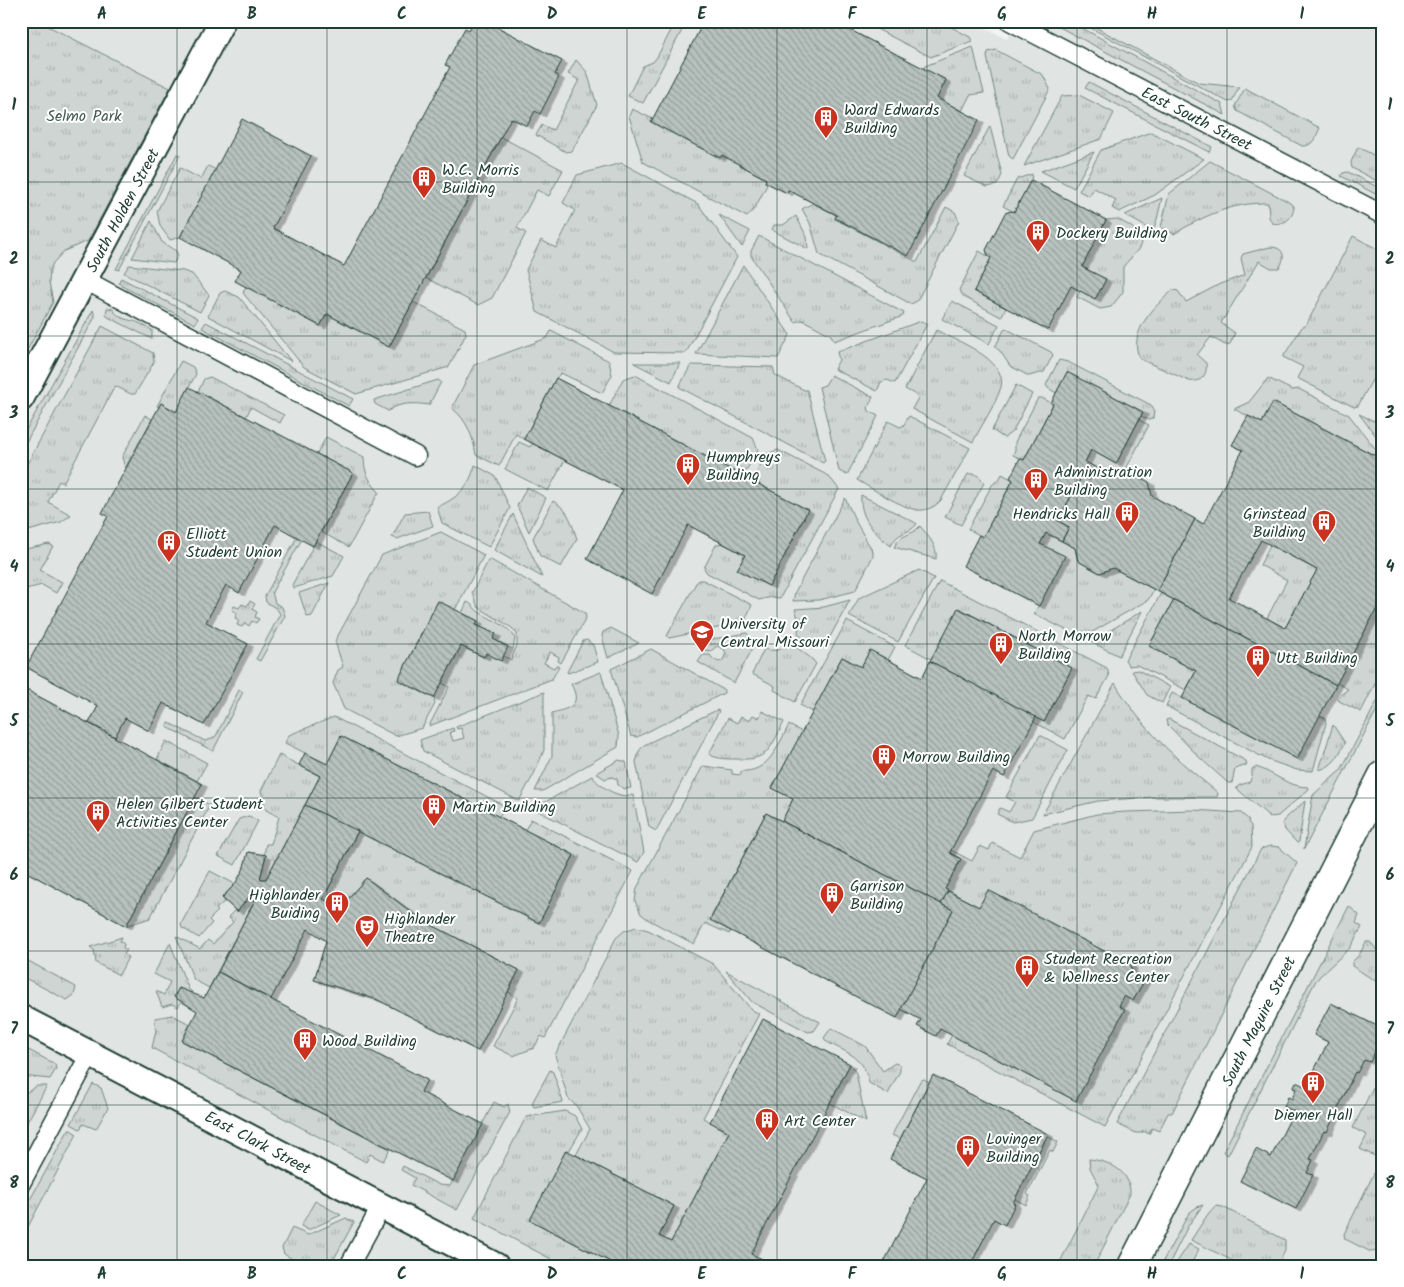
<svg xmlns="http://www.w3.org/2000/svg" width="1404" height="1287" viewBox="0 0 1404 1287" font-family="Kalam,sans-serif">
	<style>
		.built { fill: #e0e4e3 }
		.grass { fill: url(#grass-tufts); stroke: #768984 }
		.building { fill: url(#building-back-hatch); stroke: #1f3d34; fill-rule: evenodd; filter: url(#shadow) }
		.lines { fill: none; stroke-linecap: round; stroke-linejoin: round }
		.street-casing { stroke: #1f3d34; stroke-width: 21 }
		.secondary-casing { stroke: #1f3d34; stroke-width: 29 }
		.primary-casing { stroke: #1f3d34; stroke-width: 31 }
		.street { stroke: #fff; stroke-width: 18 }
		.secondary { stroke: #fff; stroke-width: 25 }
		.primary { stroke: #fff; stroke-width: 28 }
		.grid { fill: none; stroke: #1f3d34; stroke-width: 1; stroke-opacity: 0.55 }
		.labels { text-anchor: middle; stroke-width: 4; stroke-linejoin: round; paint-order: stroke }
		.poi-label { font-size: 16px; fill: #1f3d34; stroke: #fff; text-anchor: start }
		.park-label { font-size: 16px; fill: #425b54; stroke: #fff }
		.street-label { font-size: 16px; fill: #1f3d34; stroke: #fff }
		.neatline { fill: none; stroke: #1f3d34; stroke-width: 2 }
		.grid-label { font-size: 16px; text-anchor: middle; font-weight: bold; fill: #1f3d34 }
	</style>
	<defs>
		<pattern id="grass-tufts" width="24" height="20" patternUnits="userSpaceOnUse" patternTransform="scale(1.25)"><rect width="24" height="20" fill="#ced5d3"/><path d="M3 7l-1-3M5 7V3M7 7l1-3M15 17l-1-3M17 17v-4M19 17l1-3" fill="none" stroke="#b0b8b6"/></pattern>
		<pattern id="building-back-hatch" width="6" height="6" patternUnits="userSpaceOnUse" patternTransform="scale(1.25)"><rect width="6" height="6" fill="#b7c1bd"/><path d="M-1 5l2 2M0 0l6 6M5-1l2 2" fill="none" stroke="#949e9a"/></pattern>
		<filter id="shadow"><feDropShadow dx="5.5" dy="3" stdDeviation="0" flood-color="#0004"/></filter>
	</defs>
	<rect width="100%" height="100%" fill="#f2f3f3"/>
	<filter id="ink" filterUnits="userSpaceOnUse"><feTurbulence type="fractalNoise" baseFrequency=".02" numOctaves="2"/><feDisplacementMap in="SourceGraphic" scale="10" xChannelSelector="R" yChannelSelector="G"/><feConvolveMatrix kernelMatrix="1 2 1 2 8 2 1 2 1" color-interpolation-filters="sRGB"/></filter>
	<g filter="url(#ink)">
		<path class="built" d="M21,21H972L1007,39L1017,21H1383V1266H21Z"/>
		<g class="grass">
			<path d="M21,21H38L170,88L88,241L64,251L53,263L50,270L49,282L53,302L21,362Z"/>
			<path d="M676,21H687L643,103L628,96L643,66L653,62L657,57Z"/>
			<path d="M861,21H940L970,37L972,41L931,57Z"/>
			<path d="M1048,21H1069L1222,104L1225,115Z"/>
			<path d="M1078,21H1084L1199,83L1239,87L1232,101L1228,102Z"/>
			<path d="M973,47L984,93L970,95L962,111L937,98L946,80L923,69L925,66Z"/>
			<path d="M996,50L1043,75L1050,89L1013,159L1009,156L987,57L988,52Z"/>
			<path d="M576,60L587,72L597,105L572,151L566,152L536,135L542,125L553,130L579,80L568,74Z"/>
			<path d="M1089,82L1212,147L1209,152L1085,88Z"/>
			<path d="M1245,88L1320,128C1316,136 1313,147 1302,146L1237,111L1235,106Z"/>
			<path d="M1079,95L1114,113L1101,139L1024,166L1062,96Z"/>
			<path d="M632,109L653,119L652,122L720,158L722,155L766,179L765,182L768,183L755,208L747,217L643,162L629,116Z"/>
			<path d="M990,126L1002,175L997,185L987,187L964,176Z"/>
			<path d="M1151,132L1204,159L1155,195L1119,212L1112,208L1116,200L1094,188L1089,196L1079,191L1101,150Z"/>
			<path d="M501,137L563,170L549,196L537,190L517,228L526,233L492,298L478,305L426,278Z"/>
			<path d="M1358,147L1383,160V184L1352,168L1351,162Z"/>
			<path d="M1094,152L1074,188L1041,171Z"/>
			<path d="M177,154L180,155L119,270L116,269Z"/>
			<path d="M1210,161L1287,201L1294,206C1294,218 1284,226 1272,223L1269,217L1268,203C1234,202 1203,216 1174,234L1161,227L1169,194Z"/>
			<path d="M622,163L698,204L737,257L686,353L614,352L537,312L526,270L541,240L556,248L575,210L563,203L577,175Z"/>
			<path d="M208,166L216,170L180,237L170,240L160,226L157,211L180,168L201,179Z"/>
			<path d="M1348,172L1383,190V198L1341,176L1343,173Z"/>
			<path d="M1032,174L1031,180L1014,212L1003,206L1017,179Z"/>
			<path d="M1162,198L1157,219L1153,231L1125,215Z"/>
			<path d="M813,203L836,215L835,219L917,262L946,207L955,212L959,221L917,301L911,304L819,254L810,223L802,209Z"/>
			<path d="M719,215L750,231L742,247Z"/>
			<path d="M796,216L807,237L808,249L772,230L774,225H783Z"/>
			<path d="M1117,219C1129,225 1150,235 1137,251C1133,257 1127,261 1123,267V292L1111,307L1100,309L1077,297L1080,291L1105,279L1082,267L1106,220Z"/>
			<path d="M151,221L162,242L176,251L178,255L174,263L132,258Z"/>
			<path d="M759,236L904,313L903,316L834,341L831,335L805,321L802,320L795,322L751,256V251Z"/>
			<path d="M1353,236L1383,252V360L1358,406L1354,407L1297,378L1303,367L1283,357L1302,327L1306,325Z"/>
			<path d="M1270,247C1285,247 1286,258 1279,268H1271L1259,261L1221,323L1235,333L1230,344L1225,345L1211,337L1197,355L1206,363C1208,375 1201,383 1189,381L1140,359C1127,333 1154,307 1172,291L1174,290L1178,291L1186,302L1220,284L1245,275L1241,258L1243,254Z"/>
			<path d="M979,251L991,258L974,291L1006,308L1001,317L964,297L959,290Z"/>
			<path d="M129,265L183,271L192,274L209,295L200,312L124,273Z"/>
			<path d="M743,265L790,335L778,358L696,354Z"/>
			<path d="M121,278L198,318L195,324L122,286L119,283Z"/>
			<path d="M246,286L320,326L327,314L389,347L413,302L465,329L466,334L449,367L356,394L304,367L243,293Z"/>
			<path d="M225,291L239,297L291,361L208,316L220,293Z"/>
			<path d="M952,301L999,325L989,344L942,319Z"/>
			<path d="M107,308L113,309C118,318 125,319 133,321C139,322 146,327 152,330V339L108,317L106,315Z"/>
			<path d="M93,310L95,317L21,451V439Z"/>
			<path d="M921,321L927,324L895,383L887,380L881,382L877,391L834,369L839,360L837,352Z"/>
			<path d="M206,322L353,399L349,406L202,328Z"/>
			<path d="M102,326L153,353L154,362L135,394H131L115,386L63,483L59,481L48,502L71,515L61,522L21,533V475Z"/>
			<path d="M1005,328L1051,352L1053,355L1044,372L1029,376L1010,366L1000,351L995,347Z"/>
			<path d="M936,330C955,340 1008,359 1001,387C995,406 982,424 973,442L912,409L918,398L916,395L905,389Z"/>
			<path d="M551,331L609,361L612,375L602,393L561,373L556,378L524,439L516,434L499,466L476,455C473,436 467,420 452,408L474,365L547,338Z"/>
			<path d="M1059,360L1068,362L1151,405L1154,410L1153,418L1149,420L1141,416L1143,412L1067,373L1056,393L1048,388L1046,385Z"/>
			<path d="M181,361L193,367L196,374L176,412L161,403L159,407L157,406Z"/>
			<path d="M634,363H680L671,382Z"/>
			<path d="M691,365L773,367L775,375L804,390H807L825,461L823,463L679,387Z"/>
			<path d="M635,375L753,438L758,450L743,476L609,406L623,379Z"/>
			<path d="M831,375L873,397L868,407L869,411L878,416L847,475L839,471L819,387L825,385Z"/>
			<path d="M210,377L284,415L280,423L251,407L246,417L198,392L204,379Z"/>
			<path d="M1268,378L1292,390L1299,389L1349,415L1377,451L1383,454V460L1273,402L1262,423L1234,409L1249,402Z"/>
			<path d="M438,380L441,382L429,405C415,403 400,402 388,411L375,404L374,400Z"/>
			<path d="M1016,385L1032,394L1013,431L1004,438L992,430Z"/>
			<path d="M1038,398H1042L1053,404L1024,460L1013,455L1015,450V442Z"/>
			<path d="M1359,414L1374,421L1377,415L1383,418V445Z"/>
			<path d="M145,415L152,419L125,468L122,457Z"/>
			<path d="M909,416L970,448L941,500C935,507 927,511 917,510C903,508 871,488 857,480L888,421L900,427L903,426Z"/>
			<path d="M1139,420L1149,425L1127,467V471L1112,476L1085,462L1091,450L1116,464Z"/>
			<path d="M326,437L364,457C364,472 369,481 379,492L349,547L321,532L353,473L317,454Z"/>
			<path d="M519,442L530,447L533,443L565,460L548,491L505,469Z"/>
			<path d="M778,450L825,474L831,479L839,489L780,598L772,597L759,600L707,573L704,568L716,545L722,543L745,555L738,570L769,586L808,510L752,481L766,454Z"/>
			<path d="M475,465L495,476L510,508L489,547L442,523L437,507C458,498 469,487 475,465Z"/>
			<path d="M968,474C976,473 980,476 984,483L961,525L945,517Z"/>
			<path d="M1002,474L1013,480L983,537L968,529L992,485L1000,478Z"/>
			<path d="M527,487L546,498L529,532L517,506Z"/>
			<path d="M861,495L914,522L917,524C908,535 897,531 891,546C874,533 859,517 861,495Z"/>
			<path d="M845,498L856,522L873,552V556L855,591L819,600L793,601L795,592Z"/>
			<path d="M553,501C570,511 571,522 577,539L561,567L540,556L533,538Z"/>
			<path d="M428,511L433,526L397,539L392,537L405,513Z"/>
			<path d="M513,514L542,577L494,550Z"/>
			<path d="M920,526C928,536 938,546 936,559L894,547C901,533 911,537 920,526Z"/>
			<path d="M441,532L484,555L455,610L438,601L398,680L434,698L435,704L422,728L396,736L344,709L333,683L338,670L343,667L335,641L382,555Z"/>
			<path d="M1046,533L1075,548L1078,561L1100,573L1113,568L1154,589L1148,600L1082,638L1034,614L1064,557L1040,544Z"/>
			<path d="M297,537L302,539L272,592L275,603L282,607L285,616L260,661L256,659L280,614L277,609L266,602L265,596Z"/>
			<path d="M316,541L344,556L333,576L294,588L292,585Z"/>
			<path d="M49,544L53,546L40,570L62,582L56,593L42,585L26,589L21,598V550Z"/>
			<path d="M1270,545L1317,570L1285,628L1267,618L1287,580L1260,565Z"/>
			<path d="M489,559L585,613L586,618L561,663L558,661L559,657L550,652L544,663L554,668L556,665L559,667L552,679L429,726L449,687L442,683L461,646L483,657L486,653L501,660L504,656L511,660L517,645V634L512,628L478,607L472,593Z"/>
			<path d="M919,570L934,578L898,642L849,616L859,598Z"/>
			<path d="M699,580H703L752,605L746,618V622L669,638L667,636L696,583Z"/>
			<path d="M940,581L1107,668L1109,676L1096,699L1088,696L1065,739L1034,722L1036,717L1044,721L1072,668L959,608L931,659L905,645Z"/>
			<path d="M329,583L312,616L307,617L299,593Z"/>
			<path d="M1161,593L1174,600L1149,646L1196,671L1186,690L1137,665L1129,666L1125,660Z"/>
			<path d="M1383,597V668L1361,712L1339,701L1338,697L1348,689L1337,683Z"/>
			<path d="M850,600L824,648C813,646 805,642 798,633L799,621L795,609L824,607Z"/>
			<path d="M250,601L255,604L252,609L257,612L255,617L259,619L256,623L252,621L249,626L245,623L242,627L237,625L239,620L235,618L237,613L232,610L234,606L239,608L242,604L247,606Z"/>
			<path d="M467,602C473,604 474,609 479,612C491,620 509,625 515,638L513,649L493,639L495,634L476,625L478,621L462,613Z"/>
			<path d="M1142,611L1119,656L1091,642Z"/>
			<path d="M847,621L895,647L888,660L870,651L861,667L842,657L813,712L800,705Z"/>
			<path d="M611,628L639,643L608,658L602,636L603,632Z"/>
			<path d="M747,633L755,644L734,683L698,662L703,655H710L713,659L719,662L723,660L726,653L724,649L717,646L711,651L704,650L702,641Z"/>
			<path d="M587,640L593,645L598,662L568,673L567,672L583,641Z"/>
			<path d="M791,643L812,659L816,664L795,702L774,690L775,686L752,674L764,649C774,652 784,650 791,643Z"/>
			<path d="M651,649L724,690V693L637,737L631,736L611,669Z"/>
			<path d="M1138,670L1170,687L1162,703L1147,695L1132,671Z"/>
			<path d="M601,672L619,736L618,747L543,791H535L552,756V713C571,708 582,705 571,684Z"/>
			<path d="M1115,683C1142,729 1176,759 1217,792L1218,794L1217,797H1152L1098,801L1043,814Z"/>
			<path d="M239,690L243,692L213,751L167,727L169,723L205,741L212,739L216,736Z"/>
			<path d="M1383,690V698L1304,849L1313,795L1341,770Z"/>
			<path d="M544,692V750L534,774L519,801L423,751L420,740L453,728L454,731L450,732L453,741L464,738L461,728L457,729L456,727Z"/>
			<path d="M1172,693L1182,698L1320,716L1325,718L1326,723L1313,771L1297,770L1268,760L1166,706Z"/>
			<path d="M717,710L719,711L656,831L649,827L636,762L639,751L644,745Z"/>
			<path d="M762,711L784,722C770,748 769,761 737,759C727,759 718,759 710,755L709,754L728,718L737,723L741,716L749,721L753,715L759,718Z"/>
			<path d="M334,717L505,806L499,817L341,736L327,764L285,743L289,735Z"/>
			<path d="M1169,719L1246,761L1247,765L1235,769L1232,783H1228L1200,758L1167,724L1166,720Z"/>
			<path d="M789,725L802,732L793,799L782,821L766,813L710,919L731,931L729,934L705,923L694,944L649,920L641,914L635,901L637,888L703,766L732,770V774L741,775V771C769,773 778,745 789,725Z"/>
			<path d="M1333,725L1345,743C1338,756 1334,766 1319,770Z"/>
			<path d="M1040,735L1068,750L1032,818L1013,822L997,814L1000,808L1009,812L1015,802L1006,797Z"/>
			<path d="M166,741L207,763L197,781L157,759Z"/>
			<path d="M279,755L320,776L266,879H260L266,855H264L266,844H271L279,817L266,810L261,791Z"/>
			<path d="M619,760L626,762L631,788L625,789L618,785L617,779L612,777L605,779L596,773Z"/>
			<path d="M1256,767C1275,773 1288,787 1308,787L1309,789L1278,816L1270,817L1236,788L1240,785L1250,782L1252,776V769Z"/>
			<path d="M592,776C600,787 619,799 633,795L644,852L638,862L536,810L538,806Z"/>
			<path d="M195,797L210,805L150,918L126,926Z"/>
			<path d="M1305,801L1299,842L1297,843L1285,830L1283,823L1287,817Z"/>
			<path d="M1193,810L1241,813L1249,820L1248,822L1251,826L1252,847L1105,1127L947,1044L952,1035L1124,1009L1119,1006L1124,996L1133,1001L1145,979L979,907L945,889L961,859L950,853L951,850L972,861L980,846L989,850L992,843L1020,857L1034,830L1097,814L1126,812Z"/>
			<path d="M249,816L258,821L235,865L218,856L239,819Z"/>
			<path d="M531,819L633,871L545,1038L541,1036L534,1048L513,1056L493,1046L518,998L508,992L519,970L422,920L366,878L340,908L323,899L358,831L539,923L574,855L525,830Z"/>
			<path d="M1270,846L1279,847L1297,863L1172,1113H1168L1159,1131L1152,1128L1149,1134L1143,1131L1142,1133H1136L1117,1124L1261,849Z"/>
			<path d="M210,871L235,884L222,897L225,901L216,909L218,911L209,920L212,923L199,938L182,928L181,924Z"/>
			<path d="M252,893L257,896L209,988L194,980L176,936L200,949L208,940L213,944L233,922L228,917L235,910L237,911Z"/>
			<path d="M1349,906L1359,915L1356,923L1362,927L1350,948L1320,976L1315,982L1228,1155L1223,1152Z"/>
			<path d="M636,927L648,930L713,964L751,1009L759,1014L703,1118L729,1132L671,1242L659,1236L674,1206L576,1155L590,1129L577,1107L568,1098L555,1055L616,938L624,931Z"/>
			<path d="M122,937L120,941L124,944L123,948L127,950L124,954L128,957L119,975L96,963L94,950L90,947Z"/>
			<path d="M1366,942H1370C1381,950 1383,973 1383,986L1352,966V962L1359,955Z"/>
			<path d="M170,943L189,990L192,992L191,994L179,988L174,997L182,1001L178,1007L172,1004L162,1007L156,991L164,995L170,982L154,974Z"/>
			<path d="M21,957L76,987L74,995L67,1000L21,976Z"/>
			<path d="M726,971L820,1022L814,1031L808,1032L752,1002Z"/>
			<path d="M172,1015L190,1024L182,1041L390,1149L383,1161L370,1154L366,1162L152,1048L156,1030L155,1018Z"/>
			<path d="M831,1028L865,1046L883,1071L895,1063L900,1065V1071L888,1094L869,1083C864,1056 849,1054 827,1042L824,1038Z"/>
			<path d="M21,1046L55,1064L56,1069L50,1079L21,1076Z"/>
			<path d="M850,1064L856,1073L866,1122L830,1103Z"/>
			<path d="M1383,1067V1250L1371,1252L1345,1239L1344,1234L1381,1159L1360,1149L1367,1135L1353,1128Z"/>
			<path d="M550,1070L553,1072L563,1102L534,1107L532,1103Z"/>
			<path d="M924,1079L929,1082L900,1139L892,1135L920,1081Z"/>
			<path d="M93,1084L101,1088L108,1108L96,1129L83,1124L80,1129L71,1124Z"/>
			<path d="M37,1086H47L21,1133V1096Z"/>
			<path d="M494,1102L504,1107L508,1104L510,1112L457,1210L411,1185L415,1178L401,1170L403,1166L439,1185L450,1186Z"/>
			<path d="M565,1111L575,1116L582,1129L569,1151L566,1150L618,1266H564L474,1218L526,1117Z"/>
			<path d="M69,1129L77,1134L21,1240V1216Z"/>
			<path d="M1047,1136L1058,1142L1053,1152L1050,1150L1027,1194L1030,1196L1026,1205L1015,1199Z"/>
			<path d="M1089,1159C1109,1161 1131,1171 1130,1194L1094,1266H1058L1099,1185L1090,1168Z"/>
			<path d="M315,1201L341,1215L308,1230L301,1226Z"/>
			<path d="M1203,1205L1188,1226L1169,1264L1163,1261L1189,1213L1197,1207Z"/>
			<path d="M1215,1206L1223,1207L1285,1240V1251L1277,1266H1243L1191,1240L1208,1214Z"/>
			<path d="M346,1218L354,1222L330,1266H304L284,1254L282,1248L292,1228L308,1235Z"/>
			<path d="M1189,1244L1199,1249L1190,1266H1177V1262Z"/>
		</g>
		<g class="building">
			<path d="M474,21H486L562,61L555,74L559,77L540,114L535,111L527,126L511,118L389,347L327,314L320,326L235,281L241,270L180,237L242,119L311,156L273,228L344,266L450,67L445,65L465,28L469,30Z"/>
			<path d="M704,21H833L946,80L937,98L979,120L908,256L835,218L837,215L788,190L787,193L765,182L766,179L722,155L720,158L651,122Z"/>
			<path d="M1031,180L1106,220L1082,267L1106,279L1102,287L1095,299L1071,286L1048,330L974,291L991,258L988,256L986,250L1005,213L1011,211L1014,212Z"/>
			<path d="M1067,372L1143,412L1116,464L1091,450L1085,462L1097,468L1090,480L1082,476L1058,521L1069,527L1062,541L1046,533L1040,544L1065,556L1039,606L963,566L979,535L983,537L1013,480L1010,478L1020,458L1024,460L1053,404L1051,403Z"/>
			<path d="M556,378L808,510L769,586L737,570L745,555L688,525L652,594L587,559L623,490L524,439Z"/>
			<path d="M189,387L353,473L313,546L275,525L239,593L226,585L206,622L248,644L204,725L163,703L149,731L125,718L115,737L89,723L98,706L26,667L108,516L102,513L161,403L176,412Z"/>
			<path d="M1273,402L1383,460V532L1380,537L1383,539V597L1336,685L1157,591L1195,519L1203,524L1243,450L1232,445L1248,416L1262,423ZM1261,540L1317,570L1285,628L1229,598Z"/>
			<path d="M1097,468L1112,476L1127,471L1149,482L1152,496L1195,519L1157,591L1113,568L1100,573L1078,561L1075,548L1062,541L1069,527L1058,521L1082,476L1090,480Z"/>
			<path d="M1174,600L1336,685L1297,759L1182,698L1196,671L1149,646Z"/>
			<path d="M438,601L478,621L476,625L496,634L493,639L508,647L501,661L486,653L484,657L461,646L434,698L398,680Z"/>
			<path d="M958,608L1072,668L1044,722L930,661Z"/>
			<path d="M870,650L922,678L930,661L1036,717L1004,777L993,771L951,850L950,853L961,859L945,889L948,891L941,904L782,821L793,799L772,788L842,657L861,667Z"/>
			<path d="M21,687L202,784L126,926L21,869Z"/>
			<path d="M341,736L574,855L539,923L305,805L320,776L299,765L305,753L327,764Z"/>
			<path d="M305,805L358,831L323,899L340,908L366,878L422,920L519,970L478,1051L378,1000L314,980L326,941L308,929L271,999L218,972L257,896L252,893L237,912L222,898L235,884L243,870L248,852L266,855L260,879H266Z"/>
			<path d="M766,813L953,910L897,1018L710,920Z"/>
			<path d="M988,890L1131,965L1132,972L1145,979L1133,1001L1124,996L1119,1006L1125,1009L1076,1101L940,1029L936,1036L917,1026L921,1020L901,1009L953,910L941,904L948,891L979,907Z"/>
			<path d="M218,972L427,1080L421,1092L483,1124L453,1181L182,1041L197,1011L174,997L179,988L204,998Z"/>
			<path d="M1331,1003L1383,1029V1035L1370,1062L1364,1060L1357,1073L1355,1072L1327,1132L1324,1131L1310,1159L1313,1160L1307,1173L1313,1175L1296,1209L1240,1181L1256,1149L1271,1157L1294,1111L1284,1107L1288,1097L1292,1099L1296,1089L1293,1088L1296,1082L1306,1087L1328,1042L1314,1035Z"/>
			<path d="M763,1019L850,1064L751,1254L760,1258L756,1266H618L530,1220L566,1150L674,1206L659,1236L671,1242L729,1132L710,1122Z"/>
			<path d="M933,1075L1048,1134L1013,1203L1015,1204L1005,1225L994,1219L970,1266H882L927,1178L890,1159Z"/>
			<path d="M760,1258L774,1266H756Z"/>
		</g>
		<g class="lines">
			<defs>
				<g id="street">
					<path d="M1010,21L1383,215"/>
					<path d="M85,280L416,456"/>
					<path d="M21,1183L90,1054"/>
					<path d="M349,1266L381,1207"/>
				</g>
				<g id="secondary">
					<path d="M21,398L222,21"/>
					<path d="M21,1018L496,1266"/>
				</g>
				<path id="primary" d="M1132,1266L1383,775"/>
			</defs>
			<use href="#street" class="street-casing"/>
			<use href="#secondary" class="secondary-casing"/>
			<use href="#primary" class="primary-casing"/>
			<use href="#street" class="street"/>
			<use href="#secondary" class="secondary"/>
			<use href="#primary" class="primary"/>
		</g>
	</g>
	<path class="grid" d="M177,21V1266M327,21V1266M477,21V1266M627,21V1266M777,21V1266M927,21V1266M1077,21V1266M1227,21V1266M21,182H1383M21,336H1383M21,489H1383M21,644H1383M21,798H1383M21,951H1383M21,1105H1383"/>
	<defs>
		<symbol id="building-pin" viewBox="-11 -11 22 30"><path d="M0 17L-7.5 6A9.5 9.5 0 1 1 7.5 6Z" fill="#c8321e" stroke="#fff"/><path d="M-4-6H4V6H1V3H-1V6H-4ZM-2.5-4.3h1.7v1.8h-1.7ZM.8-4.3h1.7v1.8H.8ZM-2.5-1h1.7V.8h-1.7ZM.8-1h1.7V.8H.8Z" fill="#fff"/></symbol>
		<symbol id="university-pin" viewBox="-11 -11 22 30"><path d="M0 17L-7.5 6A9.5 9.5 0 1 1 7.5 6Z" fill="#c8321e" stroke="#fff"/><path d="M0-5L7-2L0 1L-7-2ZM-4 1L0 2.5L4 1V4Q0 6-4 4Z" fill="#fff"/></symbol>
		<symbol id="theatre-pin" viewBox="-11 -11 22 30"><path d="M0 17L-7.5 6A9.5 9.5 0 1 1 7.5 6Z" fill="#c8321e" stroke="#fff"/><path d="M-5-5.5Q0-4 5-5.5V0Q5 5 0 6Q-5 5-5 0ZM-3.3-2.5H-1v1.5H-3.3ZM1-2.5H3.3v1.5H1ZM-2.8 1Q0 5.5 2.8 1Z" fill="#fff"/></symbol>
	</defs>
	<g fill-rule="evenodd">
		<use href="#building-pin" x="812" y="104" width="28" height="38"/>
		<use href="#building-pin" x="410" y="164" width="28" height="38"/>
		<use href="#building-pin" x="1024" y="218" width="28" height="38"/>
		<use href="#building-pin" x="674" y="451" width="28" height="38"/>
		<use href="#building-pin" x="1022" y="466" width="28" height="38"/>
		<use href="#building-pin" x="1113" y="499" width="28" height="38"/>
		<use href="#building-pin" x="1310" y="508" width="28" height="38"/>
		<use href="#building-pin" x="155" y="528" width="28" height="38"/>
		<use href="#university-pin" x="688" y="618" width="28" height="38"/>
		<use href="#building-pin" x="987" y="630" width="28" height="38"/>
		<use href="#building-pin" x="1244" y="643" width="28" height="38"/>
		<use href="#building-pin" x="870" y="742" width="28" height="38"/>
		<use href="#building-pin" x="420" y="792" width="28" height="38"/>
		<use href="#building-pin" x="84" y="798" width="28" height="38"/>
		<use href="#building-pin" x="818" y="880" width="28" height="38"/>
		<use href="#building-pin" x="323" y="889" width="28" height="38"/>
		<use href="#theatre-pin" x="353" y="913" width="28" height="38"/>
		<use href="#building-pin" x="1013" y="953" width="28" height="38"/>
		<use href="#building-pin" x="291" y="1026" width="28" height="38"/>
		<use href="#building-pin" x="1299" y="1069" width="28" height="38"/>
		<use href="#building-pin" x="753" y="1106" width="28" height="38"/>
		<use href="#building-pin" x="954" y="1133" width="28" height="38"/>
	</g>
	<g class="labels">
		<g class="poi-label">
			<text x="844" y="115">Ward Edwards<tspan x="844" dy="18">Building</tspan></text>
			<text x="442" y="175">W.C. Morris<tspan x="442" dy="18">Building</tspan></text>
			<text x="1056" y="238">Dockery Building</text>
			<text x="706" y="462">Humphreys<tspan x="706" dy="18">Building</tspan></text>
			<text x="1054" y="477">Administration<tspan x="1054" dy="18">Building</tspan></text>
			<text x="1110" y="519" text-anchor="end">Hendricks Hall</text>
			<text x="1306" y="519" text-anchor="end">Grinstead<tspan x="1306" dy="18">Building</tspan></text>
			<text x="186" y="539">Elliott<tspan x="186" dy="18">Student Union</tspan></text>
			<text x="720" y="629">University of<tspan x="720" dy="18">Central Missouri</tspan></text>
			<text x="1018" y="641">North Morrow<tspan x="1018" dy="18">Building</tspan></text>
			<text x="1276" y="663">Utt Building</text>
			<text x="902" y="762">Morrow Building</text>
			<text x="116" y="809">Helen Gilbert Student<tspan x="116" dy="18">Activities Center</tspan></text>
			<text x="452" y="812">Martin Building</text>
			<text x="850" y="891">Garrison<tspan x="850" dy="18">Building</tspan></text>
			<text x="320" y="900" text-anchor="end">Highlander<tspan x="320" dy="18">Buiding</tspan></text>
			<text x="384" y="924">Highlander<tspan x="384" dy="18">Theatre</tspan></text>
			<text x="1044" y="964">Student Recreation<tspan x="1044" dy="18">&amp; Wellness Center</tspan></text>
			<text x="322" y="1046">Wood Building</text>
			<text x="1313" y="1120" text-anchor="middle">Diemer Hall</text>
			<text x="784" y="1126">Art Center</text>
			<text x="986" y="1144">Lovinger<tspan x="986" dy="18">Building</tspan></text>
		</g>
		<g class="park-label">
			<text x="84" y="121">Selmo Park</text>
		</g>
		<g class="street-label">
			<text transform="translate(1197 118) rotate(27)" y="6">East South Street</text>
			<text transform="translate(122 210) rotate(-62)" y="6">South Holden Street</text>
			<text transform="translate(1258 1021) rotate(-63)" y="6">South Maguire Street</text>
			<text transform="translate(258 1142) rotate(28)" y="6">East Clark Street</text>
		</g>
	</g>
	<rect width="1404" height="1287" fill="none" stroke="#fff" stroke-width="55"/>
	<rect x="28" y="28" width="1348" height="1232" class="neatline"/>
	<g class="grid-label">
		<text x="102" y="19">A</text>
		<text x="252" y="19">B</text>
		<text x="402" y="19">C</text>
		<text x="552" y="19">D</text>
		<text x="702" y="19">E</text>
		<text x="852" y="19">F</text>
		<text x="1002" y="19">G</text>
		<text x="1152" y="19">H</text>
		<text x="1302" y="19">I</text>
		<text x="14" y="110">1</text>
		<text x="1390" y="110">1</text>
		<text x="14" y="264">2</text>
		<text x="1390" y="264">2</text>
		<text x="14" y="418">3</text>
		<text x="1390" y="418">3</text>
		<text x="14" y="572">4</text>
		<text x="1390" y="572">4</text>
		<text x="14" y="726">5</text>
		<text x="1390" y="726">5</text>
		<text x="14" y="880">6</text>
		<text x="1390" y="880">6</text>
		<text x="14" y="1034">7</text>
		<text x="1390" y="1034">7</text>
		<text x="14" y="1188">8</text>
		<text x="1390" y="1188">8</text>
		<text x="102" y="1279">A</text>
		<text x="252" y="1279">B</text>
		<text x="402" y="1279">C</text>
		<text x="552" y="1279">D</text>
		<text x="702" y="1279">E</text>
		<text x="852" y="1279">F</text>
		<text x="1002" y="1279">G</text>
		<text x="1152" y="1279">H</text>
		<text x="1302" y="1279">I</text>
	</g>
</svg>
